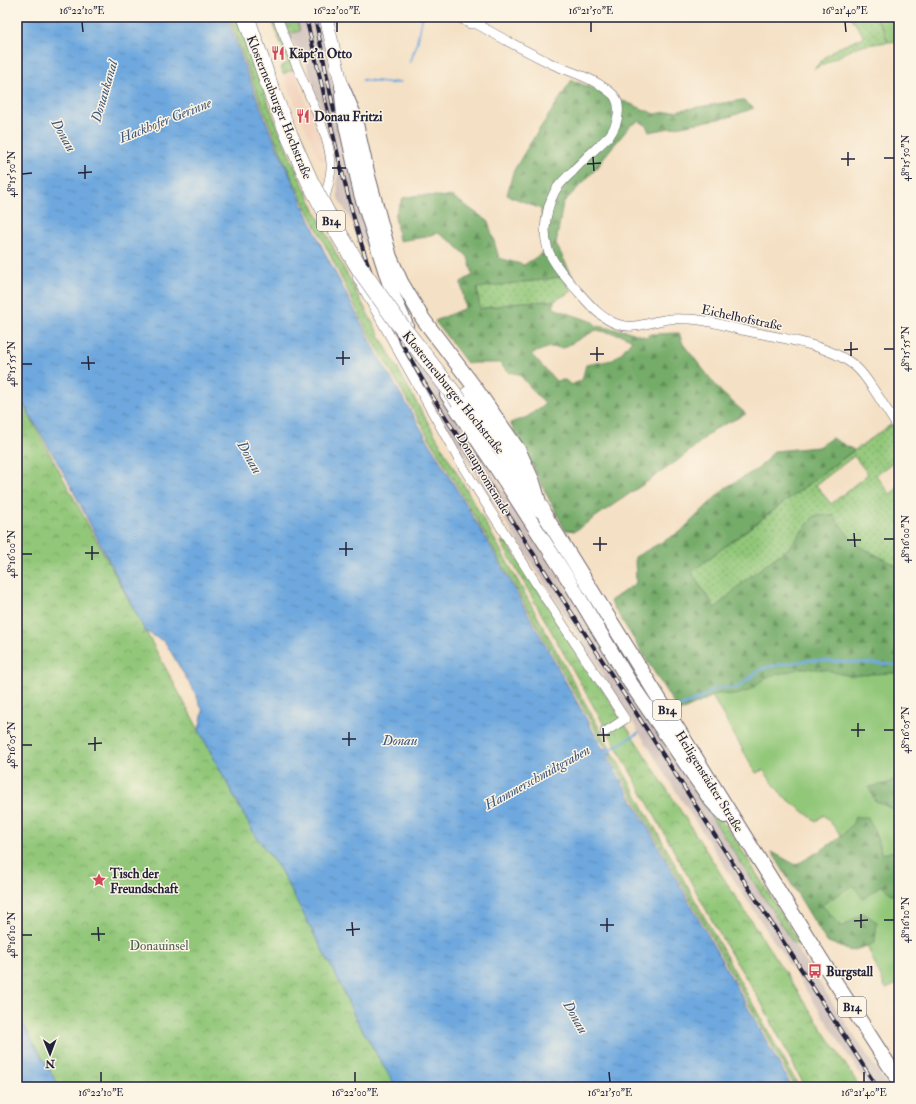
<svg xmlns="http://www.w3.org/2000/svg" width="916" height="1104" viewBox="0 0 916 1104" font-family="'IM FELL Double Pica',serif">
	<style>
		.built { fill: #f3d4bf }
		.railway { fill: #cfc0bb }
		.grass { fill: url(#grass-dots); stroke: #5a745a; fill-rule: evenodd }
		.forest { fill: url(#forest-firs); stroke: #4c6752; fill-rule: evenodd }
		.park { fill: url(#park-crowns); stroke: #5a745a }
		.garden { fill: #92c779; stroke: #5a745a }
		.water { fill: url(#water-ripples); stroke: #48658c }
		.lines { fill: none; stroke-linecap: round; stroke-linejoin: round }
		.stream { stroke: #6ea8de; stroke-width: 2.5 }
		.street-casing { stroke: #6c646b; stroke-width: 10 }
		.secondary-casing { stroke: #6c646b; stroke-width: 14 }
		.primary-casing { stroke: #6c646b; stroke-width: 16 }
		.highway-casing { stroke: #6c646b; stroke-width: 18 }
		.street { stroke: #fff; stroke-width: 9 }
		.secondary { stroke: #fff; stroke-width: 13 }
		.primary { stroke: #fff; stroke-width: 14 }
		.highway { stroke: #fff; stroke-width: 17 }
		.rail-casing { stroke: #22223b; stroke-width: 4 }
		.rail { stroke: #fcf5e5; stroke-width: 2.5; stroke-dasharray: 8; stroke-linecap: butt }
		.highway-bridge-casing { stroke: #6c646b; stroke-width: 18; stroke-linecap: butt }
		.highway-bridge { stroke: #fff; stroke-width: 17 }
		.ticks { fill: none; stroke: #22223b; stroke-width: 1.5 }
		.labels { text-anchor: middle; stroke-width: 3; stroke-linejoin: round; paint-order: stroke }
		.shield { fill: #fcf5e5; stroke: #63616e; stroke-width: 1 }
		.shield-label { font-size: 12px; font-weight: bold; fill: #22223b }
		.poi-label { font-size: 13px; font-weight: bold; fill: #22223b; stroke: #fcf5e5; text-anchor: start }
		.street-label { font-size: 13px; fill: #22223b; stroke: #fcf5e5 }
		.park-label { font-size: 13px; fill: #495c51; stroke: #fcf5e5 }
		.water-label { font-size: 14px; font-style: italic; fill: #40587c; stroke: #fcf5e5 }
		.neatline { fill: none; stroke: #22223b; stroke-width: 1.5 }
		.ticks-label { font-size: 10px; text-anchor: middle; fill: #22223b }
	</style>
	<defs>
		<pattern id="grass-dots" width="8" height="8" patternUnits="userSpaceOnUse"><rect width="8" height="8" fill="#92c779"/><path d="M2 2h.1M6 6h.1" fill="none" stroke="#77a164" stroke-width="1.8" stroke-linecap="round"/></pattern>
		<pattern id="forest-firs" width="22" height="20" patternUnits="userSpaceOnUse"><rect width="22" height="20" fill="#75ac69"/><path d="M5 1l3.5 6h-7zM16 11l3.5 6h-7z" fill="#608c58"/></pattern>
		<pattern id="park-crowns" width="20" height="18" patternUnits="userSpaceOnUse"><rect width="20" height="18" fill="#92c779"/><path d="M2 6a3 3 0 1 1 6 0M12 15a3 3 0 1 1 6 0" fill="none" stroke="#77a164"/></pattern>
		<pattern id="water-ripples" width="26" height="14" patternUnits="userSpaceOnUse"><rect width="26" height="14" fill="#6ea8de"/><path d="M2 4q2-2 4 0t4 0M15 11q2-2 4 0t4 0" fill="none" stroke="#5a88b5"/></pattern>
	</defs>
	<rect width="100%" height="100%" fill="#fcf5e5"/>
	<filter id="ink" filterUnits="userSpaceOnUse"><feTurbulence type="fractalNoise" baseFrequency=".025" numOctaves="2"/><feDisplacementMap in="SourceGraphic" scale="8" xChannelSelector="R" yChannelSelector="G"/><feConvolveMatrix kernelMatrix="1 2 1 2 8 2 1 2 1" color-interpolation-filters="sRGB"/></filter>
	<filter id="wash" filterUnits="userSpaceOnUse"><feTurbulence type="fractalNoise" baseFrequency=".012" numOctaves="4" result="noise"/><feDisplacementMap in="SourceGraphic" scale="16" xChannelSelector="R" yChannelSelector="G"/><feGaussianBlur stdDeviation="0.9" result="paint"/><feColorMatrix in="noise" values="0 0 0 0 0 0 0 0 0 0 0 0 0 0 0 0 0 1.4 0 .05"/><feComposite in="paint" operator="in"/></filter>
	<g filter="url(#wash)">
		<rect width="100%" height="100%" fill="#f4e0c4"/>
		<path class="built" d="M294,69L307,108L310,107L326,147L327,160L323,162L321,161L316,153L283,74Z"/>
		<g class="railway">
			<path d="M296,17H319L352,173L380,267L367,248L338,198L337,162L326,123L305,59L300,61L290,34L299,31Z"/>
			<path d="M386,319L427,370L523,522L570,594L636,700L794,944L888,1087H869L679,796L586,648L455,443L406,358Z"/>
		</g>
		<g class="grass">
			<path d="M229,17H237L241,29C259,79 277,129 299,176C348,283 406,385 465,487C514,573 561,660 609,746L604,745L497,555L368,332L291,176L272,131L248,70Z"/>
			<path d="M271,17H275L294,69L283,74L281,66L288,63Z"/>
			<path d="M283,17H296L300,31L290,34Z"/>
			<path d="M851,17H876L884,30L888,42L859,46L814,69L825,57L838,48L864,37Z"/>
			<path d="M563,276L572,291L554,301L521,302L479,309L477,287L548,279Z"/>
			<path d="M892,424L899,434V459L898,458L876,475L890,494L899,487V567L855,544L814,516L790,547L748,578L715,608L690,571C713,555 737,538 759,521C803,488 847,455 892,424ZM854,456L868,474L831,504L816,485Z"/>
			<path d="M613,753L799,1087H795L609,754Z"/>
			<path d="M697,789L732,834L800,944H794L694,790Z"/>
		</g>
		<g class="forest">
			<path d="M572,80L655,114L742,100L754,108L729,117L649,132L646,125L639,121L631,125L604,157L598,167L563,203L556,244L573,277L563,276L548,279L477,288L480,309L521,302L554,301L553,306L556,309L593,322L597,326L627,331L646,337L650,334L679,333L683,344L721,392L746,414L713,430L696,446L673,464L575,531L565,530L510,423L527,417L545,404L519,374L508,372L499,363H467L435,321L465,308L461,282L473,275L468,257L452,242L438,233L419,238L399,241L395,215L403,198L419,195L453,197L488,221L499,258L524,265L544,252L541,209L507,195L513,172L529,145ZM596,330L622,335L632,340L623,351L613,360L586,365L582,380L571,385L565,380L556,381L531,354L550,347L563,348Z"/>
			<path d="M832,438L854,450L691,572L715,608L748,578L790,547L814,516L833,515L855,544L899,567V674L896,673L872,674L852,676L841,674L767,677L752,689L737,695L718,694L679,712L610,601L636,583L635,557L680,532L725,488L759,468L774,451L818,447Z"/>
			<path d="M899,776V814L896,811L874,800L869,787L888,783Z"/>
			<path d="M868,816L875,832L882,854L899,850V896L891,894L863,913L877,922L875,944L851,951L826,941L772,852L796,865C814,854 848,837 855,817Z"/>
		</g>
		<g class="park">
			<path d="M17,393L199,730L253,832L281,871L338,980L355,1017L396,1087H59L17,1014Z"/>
			<path d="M502,541L506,542C580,655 654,768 726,882C770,951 816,1018 860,1087H805L762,1004L725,944L639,787L501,542Z"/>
		</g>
		<g class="garden">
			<path d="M876,17H899V41L888,42L884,30Z"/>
			<path d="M803,668L826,670L841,674L852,676L872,674L896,673L899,674V776L888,783L869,787L874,800L896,811L899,814V850L882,854L875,832L868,817H855L853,823L842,836L824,815L816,821L782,795L763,770L756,773L712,696L718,694L737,695L752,689L767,677Z"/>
			<path d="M853,885L863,899L881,885L891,894L899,896V983L886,989L867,946L875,943L877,922L863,913L842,927L822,905Z"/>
		</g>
		<g class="water">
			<path d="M17,17H227L246,70L270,131L322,247L380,359L496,556L603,749L609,746L612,753L607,756L645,822L792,1087H396L355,1017L338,980L281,871L253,832L199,730L203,711L195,693L165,642L145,631L66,477L17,393Z"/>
			<path d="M17,1014L59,1087H17Z"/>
		</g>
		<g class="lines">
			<g class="stream">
				<path d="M410,62L417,43L422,17"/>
				<path d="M363,80L390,83L400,82"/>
				<path d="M677,708L701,698L716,688H735L738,687L761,669L776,665L810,660L899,665"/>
				<path d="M608,751L638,733"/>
			</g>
		</g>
	</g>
	<g filter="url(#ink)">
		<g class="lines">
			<defs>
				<g id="street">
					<path d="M277,17C286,40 295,63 305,85C315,109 329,137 331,163C332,177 326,192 323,205"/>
					<path d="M459,17L470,24H477C501,38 526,51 550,63C569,72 589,76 606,89C609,91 613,94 615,97C622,108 617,125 610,135C598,147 585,158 573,171C567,177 560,183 555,191C549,202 546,216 545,229C545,236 546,243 548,250C553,262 565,277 574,287C586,300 599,318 617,324C633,330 649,322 664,320C672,318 681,319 689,319C707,319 724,326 742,330C776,337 830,344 856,367C865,375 871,386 878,396C885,407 892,418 899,429"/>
					<path d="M477,24L485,17"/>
					<path d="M357,277L463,467L544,596L625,719L605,732"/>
				</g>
				<path id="secondary" d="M326,17L342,87"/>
				<g id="primary">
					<path d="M342,87L354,115L368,176L390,257L401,282L423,319L476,389L519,451L533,482L541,509L834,980L899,1081"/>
					<path d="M342,95L344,116L361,194L394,298L406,325"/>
					<path d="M447,394L509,487L568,579L629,681L710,799L725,816"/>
				</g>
				<path id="highway" d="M468,395L486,421L509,460L541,509"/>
			</defs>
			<use href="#street" class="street-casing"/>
			<use href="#secondary" class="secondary-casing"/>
			<use href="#primary" class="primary-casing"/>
			<use href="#highway" class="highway-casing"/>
			<use href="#street" class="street"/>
			<use href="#secondary" class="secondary"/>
			<use href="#primary" class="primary"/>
			<use href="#highway" class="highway"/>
			<defs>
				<g id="rail">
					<path d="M306,17C317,63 327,109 338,155C349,200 360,246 377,289C400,347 434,400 468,452L877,1087"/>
					<path d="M315,17L334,111"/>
				</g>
			</defs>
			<use href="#rail" class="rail-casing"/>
			<use href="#rail" class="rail"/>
			<defs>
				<path id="highway-bridge" d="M246,17L271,90L290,137L310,182L327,214L360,269L397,321L459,401"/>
			</defs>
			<use href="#highway-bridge" class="highway-bridge-casing"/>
			<use href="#highway-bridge" class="highway-bridge"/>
		</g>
	</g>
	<path class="ticks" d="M82,22L83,32M337,22V32M591,22V32M845,22L846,32M848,152V166M593,157L594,171M884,158H894M841,159H855M339,161V175M587,164L601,163M85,165V179M332,168H346M78,173L92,172M22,174L32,173M851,342V356M597,347V361M884,349H894M844,350L858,349M343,351V365M590,354H604M88,356L89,370M336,358H350M81,363H95M22,364H32M854,533L855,547M600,537V551M884,539H894M847,540H861M346,542V556M593,544H607M92,546V560M339,549H353M85,553H99M22,554H32M858,723V737M603,728L604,742M851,730H865M884,730H894M349,732V746M597,735H610M95,737V751M342,739H356M88,744L102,743M22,745H32M861,914V928M607,918V932M884,920H894M854,921L868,920M352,922L353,936M600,925H614M98,927L99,941M346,930L360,929M91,934H105M22,935H32M101,1072V1082M355,1072V1082M609,1072L610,1082M864,1072V1082"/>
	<defs>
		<symbol id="restaurant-bare" viewBox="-9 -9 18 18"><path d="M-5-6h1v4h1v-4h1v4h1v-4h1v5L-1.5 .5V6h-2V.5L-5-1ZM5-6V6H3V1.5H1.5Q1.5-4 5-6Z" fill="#d1495b" stroke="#fcf5e5" stroke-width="2.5" paint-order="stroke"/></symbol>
		<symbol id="sight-bare" viewBox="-9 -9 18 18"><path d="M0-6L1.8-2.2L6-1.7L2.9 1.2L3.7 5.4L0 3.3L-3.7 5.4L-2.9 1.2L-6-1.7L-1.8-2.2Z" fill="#d1495b" stroke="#fcf5e5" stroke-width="2.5" paint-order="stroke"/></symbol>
		<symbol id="bus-bare" viewBox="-9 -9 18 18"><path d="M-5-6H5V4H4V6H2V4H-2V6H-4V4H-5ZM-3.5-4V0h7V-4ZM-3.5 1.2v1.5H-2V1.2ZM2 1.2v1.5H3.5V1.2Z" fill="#d1495b" stroke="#fcf5e5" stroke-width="2.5" paint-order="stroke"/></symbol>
	</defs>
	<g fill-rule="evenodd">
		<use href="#restaurant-bare" x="268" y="43" width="20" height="20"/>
		<use href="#restaurant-bare" x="293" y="106" width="20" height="20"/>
		<use href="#sight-bare" x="89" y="870" width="20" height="20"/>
		<use href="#bus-bare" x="805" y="961" width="20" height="20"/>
	</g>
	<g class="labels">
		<g class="shield">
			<rect x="317" y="211" width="28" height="20" rx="3"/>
			<rect x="653" y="700" width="28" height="20" rx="3"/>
			<rect x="838" y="997" width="28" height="20" rx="3"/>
		</g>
		<g class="shield-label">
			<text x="331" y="225">B14</text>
			<text x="667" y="714">B14</text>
			<text x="852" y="1011">B14</text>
		</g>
		<g class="poi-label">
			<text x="289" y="58">Käpt'n Otto</text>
			<text x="314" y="121">Donau Fritzi</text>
			<text x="110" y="878">Tisch der<tspan x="110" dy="15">Freundschaft</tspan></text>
			<text x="826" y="976">Burgstall</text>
		</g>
		<g class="street-label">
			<text transform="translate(280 107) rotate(68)" y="5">Klosterneuburger Hochstraße</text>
			<text transform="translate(742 317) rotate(12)" y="5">Eichelhofstraße</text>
			<text transform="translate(454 392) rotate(51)" y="5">Klosterneuburger Hochstraße</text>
			<text transform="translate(484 473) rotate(59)" y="5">Donaupromenade</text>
			<text transform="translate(710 781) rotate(58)" y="5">Heiligenstädter Straße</text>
		</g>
		<g class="park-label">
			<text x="159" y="950">Donauinsel</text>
		</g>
		<g class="water-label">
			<text transform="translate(104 91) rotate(-74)" y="5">Donaukanal</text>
			<text transform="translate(165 120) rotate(-22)" y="5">Hackhofer Gerinne</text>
			<text transform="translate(64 135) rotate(60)" y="5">Donau</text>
			<text transform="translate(250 457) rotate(60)" y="5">Donau</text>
			<text x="400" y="745">Donau</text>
			<text transform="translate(537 777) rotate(-29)" y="5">Hammerschmidtgraben</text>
			<text transform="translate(576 1017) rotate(60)" y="5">Donau</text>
		</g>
	</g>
	<rect width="916" height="1104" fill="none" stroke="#fcf5e5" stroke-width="44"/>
	<g transform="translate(50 1054) rotate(179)" stroke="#fcf5e5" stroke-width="3" paint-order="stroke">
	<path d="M0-3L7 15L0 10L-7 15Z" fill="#22223b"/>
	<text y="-6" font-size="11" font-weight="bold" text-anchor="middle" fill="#22223b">N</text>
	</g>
	<rect x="22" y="22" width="872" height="1060" class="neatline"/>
	<g class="ticks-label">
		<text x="82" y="14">16°22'10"E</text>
		<text x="337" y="14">16°22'00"E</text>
		<text x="591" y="14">16°21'50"E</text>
		<text x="845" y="14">16°21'40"E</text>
		<text transform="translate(905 158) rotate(-90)" y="4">48°15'50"N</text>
		<text transform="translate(11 174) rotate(-90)" y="4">48°15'50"N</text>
		<text transform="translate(905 349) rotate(-90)" y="4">48°15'55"N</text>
		<text transform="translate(11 364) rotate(-90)" y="4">48°15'55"N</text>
		<text transform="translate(905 539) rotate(-90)" y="4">48°16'00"N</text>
		<text transform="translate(11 554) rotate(-90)" y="4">48°16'00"N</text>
		<text transform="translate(905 730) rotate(-90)" y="4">48°16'05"N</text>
		<text transform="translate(11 745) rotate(-90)" y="4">48°16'05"N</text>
		<text transform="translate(905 920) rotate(-90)" y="4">48°16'10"N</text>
		<text transform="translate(11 935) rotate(-90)" y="4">48°16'10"N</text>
		<text x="101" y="1096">16°22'10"E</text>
		<text x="355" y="1096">16°22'00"E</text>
		<text x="610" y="1096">16°21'50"E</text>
		<text x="864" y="1096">16°21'40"E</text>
	</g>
</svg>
